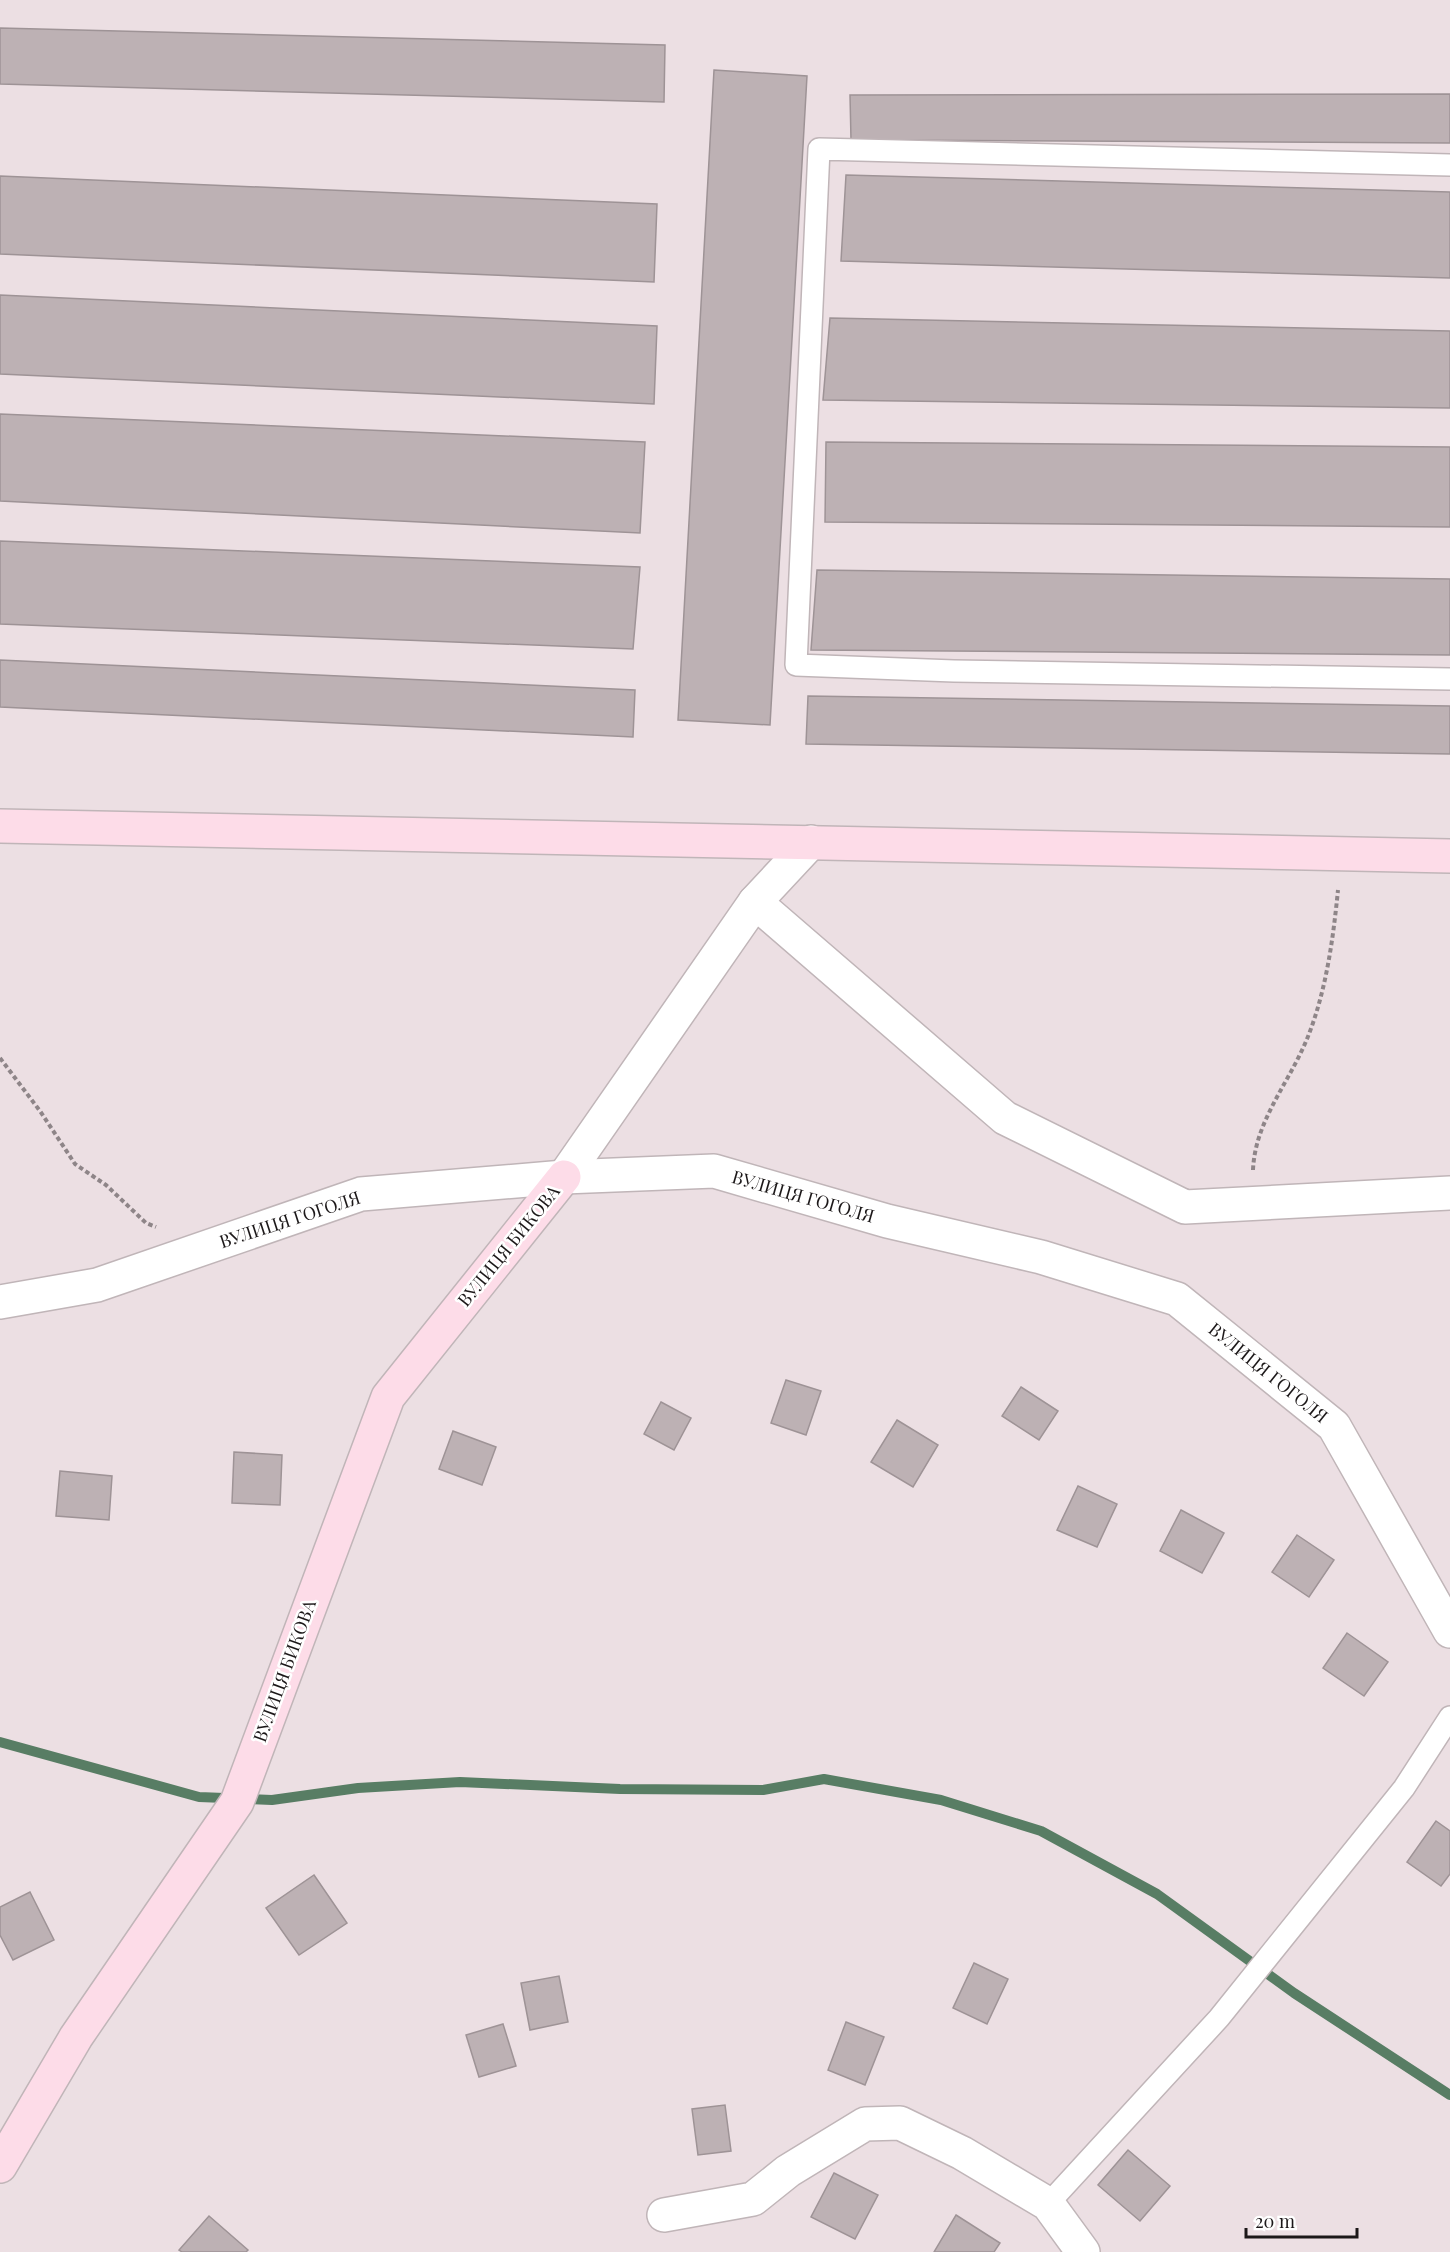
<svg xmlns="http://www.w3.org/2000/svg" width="1450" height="2252" viewBox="0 0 1450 2252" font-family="'Playfair Display',serif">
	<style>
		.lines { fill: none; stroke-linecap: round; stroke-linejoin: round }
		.stream { stroke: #587d64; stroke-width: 10 }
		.building { fill: #bdb1b4; stroke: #9e9396; stroke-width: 1.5 }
		.lane-casing { stroke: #c0b5b8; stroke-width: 24 }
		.street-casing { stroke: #c0b5b8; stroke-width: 36 }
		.secondary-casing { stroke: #c0b5b8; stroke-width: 36 }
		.path { stroke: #8e8588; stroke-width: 4; stroke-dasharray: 4.5 3; stroke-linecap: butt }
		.lane { stroke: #fff; stroke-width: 21 }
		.street { stroke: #fff; stroke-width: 33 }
		.secondary { stroke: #fddce8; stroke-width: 33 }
		.labels { text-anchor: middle; stroke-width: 5; stroke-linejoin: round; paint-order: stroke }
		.street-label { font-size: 18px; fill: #1c1819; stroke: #fff }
	</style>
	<rect width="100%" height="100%" fill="#ecdfe3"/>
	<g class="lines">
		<path class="stream" d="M0,1742L199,1797L272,1800L358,1788L460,1782L620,1789L763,1790L824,1779L941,1800L1041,1831L1157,1894L1294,1993L1450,2095"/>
	</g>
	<g class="building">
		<path d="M0,28L665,45L664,102L0,84Z"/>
		<path d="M714,70L807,76L770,725L678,720Z"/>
		<path d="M1450,94V143L851,140L850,95Z"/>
		<path d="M846,175L1450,192V278L841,261Z"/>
		<path d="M0,176L657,204L654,282L0,254Z"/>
		<path d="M0,295L657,326L654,404L0,374Z"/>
		<path d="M830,318L1450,331V408L823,400Z"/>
		<path d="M0,414L645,442L640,533L0,501Z"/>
		<path d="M826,442L1450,447V527L825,522Z"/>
		<path d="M0,541L640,567L633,649L0,624Z"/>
		<path d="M817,570L1450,579V655L811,650Z"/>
		<path d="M0,660L635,690L633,737L0,707Z"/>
		<path d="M808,696L1450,706V754L806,744Z"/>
		<path d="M786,1380L821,1391L806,1435L771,1423Z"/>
		<path d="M1021,1387L1058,1411L1039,1440L1002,1416Z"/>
		<path d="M661,1402L691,1418L674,1450L644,1434Z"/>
		<path d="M897,1420L938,1445L913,1487L871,1462Z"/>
		<path d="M453,1431L496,1447L482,1485L439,1469Z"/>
		<path d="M234,1452L282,1455L280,1505L232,1503Z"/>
		<path d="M60,1471L112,1476L109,1520L56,1516Z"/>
		<path d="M1078,1486L1117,1504L1097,1547L1057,1530Z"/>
		<path d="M1181,1510L1224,1533L1202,1573L1160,1551Z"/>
		<path d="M1297,1535L1334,1560L1309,1597L1272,1572Z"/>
		<path d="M1347,1633L1388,1662L1364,1696L1323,1668Z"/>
		<path d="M1436,1821L1450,1831V1874L1441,1886L1407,1862Z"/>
		<path d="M314,1875L347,1923L299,1955L266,1908Z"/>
		<path d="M30,1892L54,1940L13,1960L0,1935V1907Z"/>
		<path d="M974,1963L1008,1979L987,2024L953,2008Z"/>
		<path d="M559,1976L568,2022L530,2030L521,1983Z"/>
		<path d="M846,2022L884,2037L865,2085L828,2070Z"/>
		<path d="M503,2024L516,2066L479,2077L466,2035Z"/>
		<path d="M725,2105L731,2151L698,2155L692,2109Z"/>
		<path d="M1128,2150L1170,2186L1140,2221L1098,2185Z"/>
		<path d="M834,2173L878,2195L855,2239L811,2217Z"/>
		<path d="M956,2215L1000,2243L994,2252H934Z"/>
		<path d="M209,2216L248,2250L246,2252H182L179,2250Z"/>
	</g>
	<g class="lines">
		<defs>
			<g id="lane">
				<path d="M1450,165L819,149L796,665L954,671L1450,679"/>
				<path d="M1048,2204L1219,2018L1404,1788L1450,1717"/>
			</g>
			<g id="street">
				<path d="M755,902L1005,1118L1185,1207L1450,1193"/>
				<path d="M564,1177L755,902L811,842"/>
				<path d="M0,1302L97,1285L361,1194L564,1177L714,1171L887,1221L1041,1257L1177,1299L1334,1426L1450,1631"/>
				<path d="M664,2215L753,2199L788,2171L865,2124L900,2123L962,2153L1048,2204L1083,2252"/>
			</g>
			<g id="secondary">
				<path d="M0,826L1450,856"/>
				<path d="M0,2166L76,2037L237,1802L388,1397L564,1177"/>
			</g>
		</defs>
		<use href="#lane" class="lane-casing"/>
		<use href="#street" class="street-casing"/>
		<use href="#secondary" class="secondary-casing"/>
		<g class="path">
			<path d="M0,1058L40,1111L75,1164L106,1185L146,1223L156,1227"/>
			<path d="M1253,1170C1255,1121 1289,1083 1307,1039C1326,992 1333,940 1338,890"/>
		</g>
		<use href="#lane" class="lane"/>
		<use href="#street" class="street"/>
		<use href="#secondary" class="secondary"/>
	</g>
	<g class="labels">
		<g class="street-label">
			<text transform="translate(803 1197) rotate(16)" y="6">ВУЛИЦЯ ГОГОЛЯ</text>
			<text transform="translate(290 1220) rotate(-18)" y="6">ВУЛИЦЯ ГОГОЛЯ</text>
			<text transform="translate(509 1246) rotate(-51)" y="6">ВУЛИЦЯ БИКОВА</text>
			<text transform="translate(1268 1373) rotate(39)" y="6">ВУЛИЦЯ ГОГОЛЯ</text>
			<text transform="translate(285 1671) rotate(-70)" y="6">ВУЛИЦЯ БИКОВА</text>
		</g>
	</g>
	<path d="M1246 2228v9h111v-9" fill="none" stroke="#1c1819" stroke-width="3"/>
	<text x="1255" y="2228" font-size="18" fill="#1c1819" stroke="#ffffff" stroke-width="4.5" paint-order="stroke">20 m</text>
</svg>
